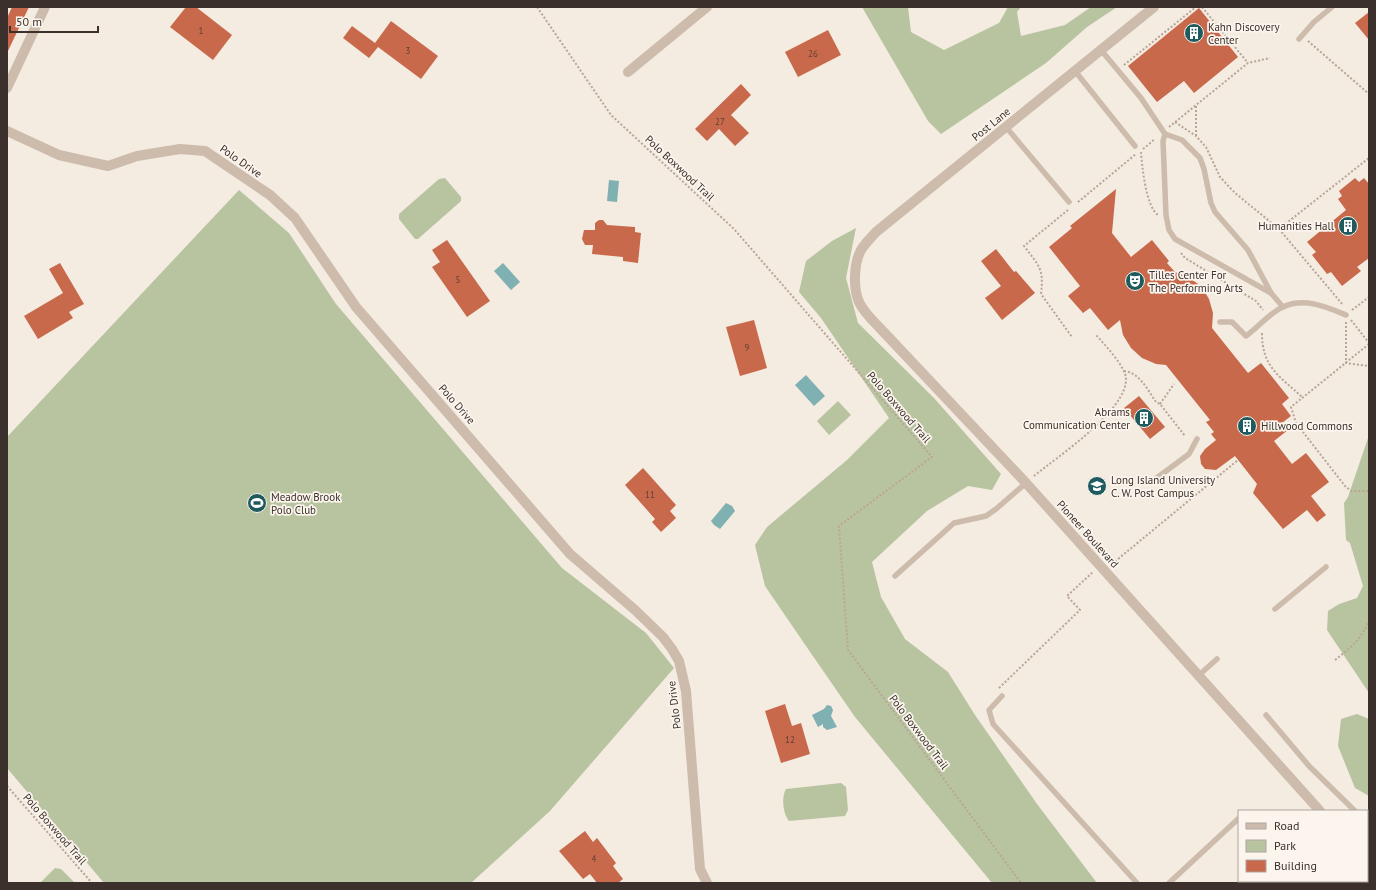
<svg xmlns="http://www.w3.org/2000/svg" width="1376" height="890" viewBox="0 0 1376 890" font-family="'PT Sans',sans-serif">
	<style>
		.green { fill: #b8c4a0 }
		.water { fill: #7fb0b2 }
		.building { fill: #c8694b }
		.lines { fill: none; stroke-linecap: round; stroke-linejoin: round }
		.path { stroke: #b9a596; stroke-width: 2; stroke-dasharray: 2 2; stroke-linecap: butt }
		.lane { stroke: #cdbbac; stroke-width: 5.5 }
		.street { stroke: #cdbbac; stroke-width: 10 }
		.labels { text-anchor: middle; stroke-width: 3.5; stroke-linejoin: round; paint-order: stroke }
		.number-label { font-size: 9px; fill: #5e3e33 }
		.poi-label { font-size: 11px; fill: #3b302b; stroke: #fbf5ee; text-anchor: start }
		.street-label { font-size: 11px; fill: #3b302b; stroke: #fbf5ee }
	</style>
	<rect width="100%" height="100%" fill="#f4ebe1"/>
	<g class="green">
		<path d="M862,7H908L911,32L944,50L999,23L1008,7H1021L1017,12L1021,36L1065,25L1091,7H1117L1087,27L1046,63L941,134L928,121Z"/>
		<path d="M445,178L461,197V201L418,239H415L399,219V214L439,179Z"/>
		<path d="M239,190L289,233L336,304L562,568L646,633L674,668L550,811L471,883H104L7,768V437Z"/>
		<path d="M856,228L846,278L858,323L934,398L1001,474L992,490L968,486L927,511L872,562L881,597L905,639L948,672L975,715L1037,804L1097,883H992L855,717L806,646L765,586L755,545L767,527L847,460L889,418L821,318L799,292L806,261L832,241Z"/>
		<path d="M838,401L851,415L829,435L817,421Z"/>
		<path d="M1369,435V693L1327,630L1328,611L1339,604L1357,598L1363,586L1350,543L1346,540L1344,503L1348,497Z"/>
		<path d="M1357,714L1369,719V796L1355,788L1338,746L1341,719Z"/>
		<path d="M841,783L846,787L848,810L845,816L789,821C783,814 781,797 786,789Z"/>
		<path d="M55,868L61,869L75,883H40Z"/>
		<path d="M1279,881H1363L1364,883H1279Z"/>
	</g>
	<g class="water">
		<path d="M609,180L619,181L617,202L607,201Z"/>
		<path d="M503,263L520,282L511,290L494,271Z"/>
		<path d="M806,375L825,396L814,406L795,385Z"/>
		<path d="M726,503L732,506L735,511L720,529L714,525L711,521Z"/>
		<path d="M827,705L831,706L833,710L831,716L837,727L827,730L823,727V724L818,727L812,715L824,709Z"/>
	</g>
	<g class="building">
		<path d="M12,7H29L7,53V18Z"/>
		<path d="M186,7H196L232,35L213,60L170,27Z"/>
		<path d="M1199,8L1238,57L1194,93L1184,81L1157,102L1128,66Z"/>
		<path d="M1369,12V40L1355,23Z"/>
		<path d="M391,21L438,56L421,79L378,47L369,58L343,38L352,26L375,43Z"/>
		<path d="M828,30L841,55L798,77L785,52Z"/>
		<path d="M741,84L751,95L731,115L749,133L735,146L719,129L707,141L695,129Z"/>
		<path d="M1355,178L1359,182L1364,178L1369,184V258L1357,267L1361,271L1342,286L1331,272L1327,274L1312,255L1316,252L1307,242L1346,210L1338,199L1342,196L1339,191Z"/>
		<path d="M1116,189L1112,233L1131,257L1152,240L1169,261L1167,263L1175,272L1188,277L1201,286L1209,299L1213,313L1212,328L1248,373L1261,363L1289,398L1282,404L1291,416L1282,423L1288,430L1274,441L1292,464L1306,453L1329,482L1311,496L1326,515L1317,522L1307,510L1283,529L1253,493L1257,484L1235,456L1216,470L1205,469L1201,464L1200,456L1205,449L1216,440L1211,434L1214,432L1206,422L1210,420L1166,365L1156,364L1142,358L1131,348L1123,335L1120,320L1108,330L1090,308L1083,313L1068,296L1080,286L1049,247L1072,228L1070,226Z"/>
		<path d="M599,220H603L607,225L635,227V232L641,233L638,263L623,261V257L592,254L593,245H585L582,239L584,230H595V223Z"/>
		<path d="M447,240L490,301L467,317L432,267L440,262L432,250Z"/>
		<path d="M996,249L1014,272L1016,271L1035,293L1002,320L985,298L1001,286L981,261Z"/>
		<path d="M60,263L84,304L69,312L73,318L38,339L24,316L63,293L49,269Z"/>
		<path d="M754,320L767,368L740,376L726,327Z"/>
		<path d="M1139,396L1165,427L1150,439L1124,408Z"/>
		<path d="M643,468L676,505L670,511L676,518L661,532L652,522L655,519L625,485Z"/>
		<path d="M785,704L792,726L801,723L810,754L781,763L765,711Z"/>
		<path d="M585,831L593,842L597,838L616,863L613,866L623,879L618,883H597L590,874L583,879L559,851Z"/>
	</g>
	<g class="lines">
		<g class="path">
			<path d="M537,7L611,115L734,229L932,457L839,526L848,650L1021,883"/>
			<path d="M1202,7L1248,63"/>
			<path d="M1308,41L1369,94"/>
			<path d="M1124,65L1196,7"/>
			<path d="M1175,122L1196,136L1206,147L1220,177L1235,193L1279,229L1343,305"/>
			<path d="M1169,127L1248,63L1270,58"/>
			<path d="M1196,136V105"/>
			<path d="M1143,149L1155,139"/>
			<path d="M1141,152C1142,166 1146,207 1158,215"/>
			<path d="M1078,202L1136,154"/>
			<path d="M1068,210L1024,246C1039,266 1044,268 1041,294L1072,337"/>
			<path d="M1279,229L1369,158"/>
			<path d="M1181,253L1185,258L1256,301L1263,310"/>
			<path d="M1352,310L1369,297"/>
			<path d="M1351,320L1369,343"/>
			<path d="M1346,322V363L1369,366"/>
			<path d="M1262,333C1262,368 1280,376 1303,398"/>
			<path d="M1369,344L1291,407L1296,423L1345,486L1351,491H1369"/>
			<path d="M1124,371C1140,373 1147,389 1156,402L1160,404L1185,436"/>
			<path d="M1160,404L1174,384"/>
			<path d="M1034,476C1057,457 1128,410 1126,378C1125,366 1104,344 1096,335"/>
			<path d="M1112,564L1238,460"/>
			<path d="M1335,660C1350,648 1363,638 1369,620"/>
			<path d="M999,688L1080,610L1067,596L1093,572"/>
			<path d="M7,786L92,883"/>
		</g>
		<g class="lane">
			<path d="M1299,39L1314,22L1332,7"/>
			<path d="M1101,50L1141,98L1165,134L1182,140L1200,158L1204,169L1211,203L1215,212L1248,250L1271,293L1283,307"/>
			<path d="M1075,71L1135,146"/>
			<path d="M1006,127L1069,202"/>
			<path d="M1165,134L1163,141L1166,215L1169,230L1175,239L1271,293"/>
			<path d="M1220,322H1232L1246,336C1257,328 1271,312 1283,307C1304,297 1327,307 1346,315"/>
			<path d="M1154,480L1189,454L1197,439"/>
			<path d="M895,576L954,523L986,516L996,509L1026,483"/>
			<path d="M1275,609L1326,567"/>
			<path d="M1199,675L1217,659"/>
			<path d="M1002,696L989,710L993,724L1137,883"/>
			<path d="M1266,715L1309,766L1355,811"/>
			<path d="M1367,826L1369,828"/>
			<path d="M1169,883L1238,819"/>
			<path d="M1253,883L1255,881"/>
		</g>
		<g class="street">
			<path d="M1154,7L876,232C871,238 863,245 860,252C854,265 853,288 859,302C863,311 871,319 878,326L1026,483L1320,811"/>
			<path d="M628,72L707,7"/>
			<path d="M7,88L45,7"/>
			<path d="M7,131L59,155L108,166L137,156L180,149L205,151L270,195L295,218L356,307L570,554L635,610L663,637L672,649L679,661L686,691L700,869L707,883"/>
			<path d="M1367,875L1369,877"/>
		</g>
	</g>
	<defs>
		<symbol id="building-disc" viewBox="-11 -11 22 22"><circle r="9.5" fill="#1f5a5e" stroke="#fbf5ee"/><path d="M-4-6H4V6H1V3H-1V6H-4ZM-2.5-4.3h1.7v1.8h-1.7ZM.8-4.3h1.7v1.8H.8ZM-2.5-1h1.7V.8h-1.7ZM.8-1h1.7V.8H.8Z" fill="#fff"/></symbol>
		<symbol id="theatre-disc" viewBox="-11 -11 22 22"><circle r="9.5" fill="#1f5a5e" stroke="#fbf5ee"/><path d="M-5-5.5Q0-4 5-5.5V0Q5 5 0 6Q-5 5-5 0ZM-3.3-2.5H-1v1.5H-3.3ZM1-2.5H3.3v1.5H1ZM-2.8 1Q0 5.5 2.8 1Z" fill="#fff"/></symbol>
		<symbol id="university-disc" viewBox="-11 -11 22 22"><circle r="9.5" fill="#1f5a5e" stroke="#fbf5ee"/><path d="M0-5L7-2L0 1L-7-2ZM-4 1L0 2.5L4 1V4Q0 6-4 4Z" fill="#fff"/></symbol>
		<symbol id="stadium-disc" viewBox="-11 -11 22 22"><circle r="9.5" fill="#1f5a5e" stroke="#fbf5ee"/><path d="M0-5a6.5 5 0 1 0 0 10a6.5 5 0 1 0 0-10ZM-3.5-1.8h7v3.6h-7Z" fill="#fff"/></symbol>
	</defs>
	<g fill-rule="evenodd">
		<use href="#building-disc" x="1183" y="22" width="22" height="22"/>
		<use href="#building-disc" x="1337" y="215" width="22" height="22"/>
		<use href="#theatre-disc" x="1124" y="270" width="22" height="22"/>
		<use href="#building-disc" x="1133" y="407" width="22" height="22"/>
		<use href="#building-disc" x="1236" y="415" width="22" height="22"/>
		<use href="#university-disc" x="1086" y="475" width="22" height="22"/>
		<use href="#stadium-disc" x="246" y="492" width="22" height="22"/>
	</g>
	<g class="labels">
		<g class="number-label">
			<text x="201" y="34">1</text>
			<text x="408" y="54">3</text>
			<text x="813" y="57">26</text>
			<text x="720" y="125">27</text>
			<text x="458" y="283">5</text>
			<text x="747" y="351">9</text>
			<text x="650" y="498">11</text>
			<text x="790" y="743">12</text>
			<text x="594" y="862">4</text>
		</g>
		<g class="poi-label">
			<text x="1208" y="31">Kahn Discovery<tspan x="1208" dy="13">Center</tspan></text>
			<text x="1334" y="230" text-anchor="end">Humanities Hall</text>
			<text x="1149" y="279">Tilles Center For<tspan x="1149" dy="13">The Performing Arts</tspan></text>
			<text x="1130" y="416" text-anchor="end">Abrams<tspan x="1130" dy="13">Communication Center</tspan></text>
			<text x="1261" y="430">Hillwood Commons</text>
			<text x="1111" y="484">Long Island University<tspan x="1111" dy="13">C. W. Post Campus</tspan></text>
			<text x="271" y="501">Meadow Brook<tspan x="271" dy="13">Polo Club</tspan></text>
		</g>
		<g class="street-label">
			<text transform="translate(991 124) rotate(-39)" y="4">Post Lane</text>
			<text transform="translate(241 161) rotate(35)" y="4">Polo Drive</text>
			<text transform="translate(680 168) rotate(43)" y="4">Polo Boxwood Trail</text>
			<text transform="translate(457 404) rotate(49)" y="4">Polo Drive</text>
			<text transform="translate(899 407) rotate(49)" y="4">Polo Boxwood Trail</text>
			<text transform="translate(1088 534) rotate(48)" y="4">Pioneer Boulevard</text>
			<text transform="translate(674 705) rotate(-97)" y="4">Polo Drive</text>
			<text transform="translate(919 732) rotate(53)" y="4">Polo Boxwood Trail</text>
			<text transform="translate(55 829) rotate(49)" y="4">Polo Boxwood Trail</text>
		</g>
	</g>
	<rect width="1376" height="890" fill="none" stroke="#3b302b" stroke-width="16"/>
	<rect x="1238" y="810" width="130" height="72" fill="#fbf5ee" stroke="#aea6a0"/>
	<rect x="1246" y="823" width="20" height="6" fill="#cdbbac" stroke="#aea6a0"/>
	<text x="1274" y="830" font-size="12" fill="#3b302b">Road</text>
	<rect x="1246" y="840" width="20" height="12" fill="#b8c4a0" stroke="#aea6a0"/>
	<text x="1274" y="850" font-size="12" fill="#3b302b">Park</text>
	<rect x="1246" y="860" width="20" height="12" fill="#c8694b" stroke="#aea6a0"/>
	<text x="1274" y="870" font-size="12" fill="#3b302b">Building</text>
	<path d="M10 26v6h88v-6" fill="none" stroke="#3b302b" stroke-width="2"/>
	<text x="16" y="26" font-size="12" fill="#3b302b" stroke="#fbf5ee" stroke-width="3" paint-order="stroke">50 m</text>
</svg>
